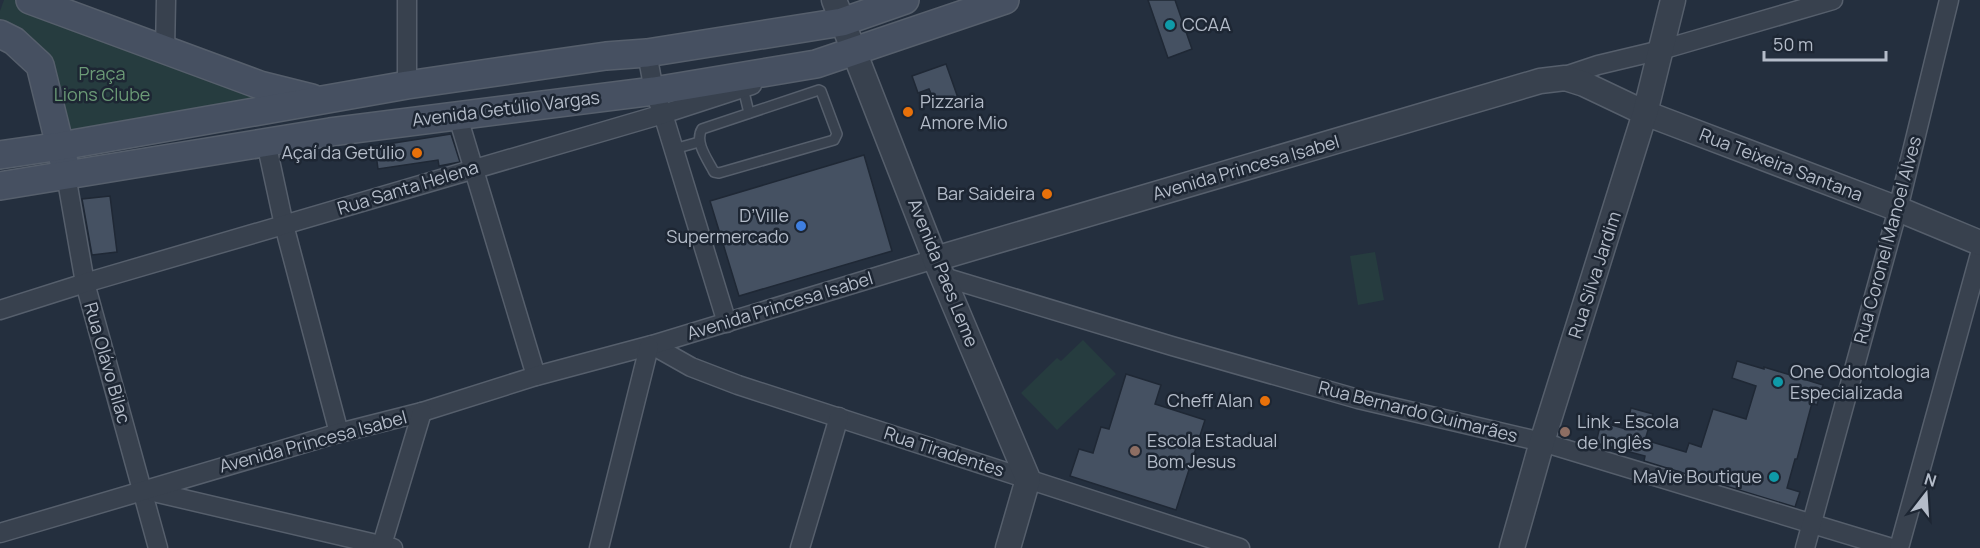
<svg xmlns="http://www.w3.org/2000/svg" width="1980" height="548" viewBox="0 0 1980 548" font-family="Manrope,sans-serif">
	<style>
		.green { fill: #263c3f }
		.building { fill: #455162; stroke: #1f2835; stroke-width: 1.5 }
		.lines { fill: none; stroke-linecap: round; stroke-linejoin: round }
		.service-casing { stroke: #565f6c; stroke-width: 12 }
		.minor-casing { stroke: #565f6c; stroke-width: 21 }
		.tertiary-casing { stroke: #565f6c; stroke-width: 27 }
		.secondary-casing { stroke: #565f6c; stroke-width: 30 }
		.service { stroke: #38414e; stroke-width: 9 }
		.minor { stroke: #38414e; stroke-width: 18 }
		.tertiary { stroke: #38414e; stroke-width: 24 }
		.secondary { stroke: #465061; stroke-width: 27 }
		.culture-dot { fill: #0f9aa8; stroke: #1d2633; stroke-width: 2 }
		.food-dot { fill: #e8710a; stroke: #1d2633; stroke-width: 2 }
		.shop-dot { fill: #3f7fe0; stroke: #1d2633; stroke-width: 2 }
		.education-dot { fill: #8d6e63; stroke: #1d2633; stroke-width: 2 }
		.labels { text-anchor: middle; stroke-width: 5; stroke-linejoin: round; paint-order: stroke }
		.poi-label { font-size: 18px; fill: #b4bcc9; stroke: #1d2633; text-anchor: start }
		.park-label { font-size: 18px; fill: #6b9a76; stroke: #1d2633 }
		.street-label { font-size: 18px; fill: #b4bcc9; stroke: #1d2633 }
	</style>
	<rect width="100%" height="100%" fill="#242f3e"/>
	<g class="green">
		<path d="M4,0H30L322,100L61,146L40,65L0,34V11Z"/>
		<path d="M1375,252L1384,300L1358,305L1350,256Z"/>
		<path d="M1083,340L1116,374L1057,430L1021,393L1057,358L1061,361Z"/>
	</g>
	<g class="building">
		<path d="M1148,0H1175L1192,49L1168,58Z"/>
		<path d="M946,64L958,98L936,105L929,89L918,93L912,76Z"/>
		<path d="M451,134L460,162L439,166L438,160L378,169L375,146Z"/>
		<path d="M864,155L892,251L739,296L710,201Z"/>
		<path d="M110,196L117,252L92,255L82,199Z"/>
		<path d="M1737,361L1764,369V367L1823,385L1817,405L1812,403L1797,459H1795L1787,488L1800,492L1795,507L1644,461L1645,456L1596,443L1601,422L1626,429L1631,408L1653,414L1645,440L1686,452L1689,443L1701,447L1713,409L1746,419L1756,386L1732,378Z"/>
		<path d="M1126,374L1161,385L1155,404L1205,420L1176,510L1070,476L1079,449L1093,453L1101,427L1109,429Z"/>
	</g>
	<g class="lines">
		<defs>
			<g id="service">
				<path d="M743,88L749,113"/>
				<path d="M819,90L821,91L837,134L834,140L719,173L714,172C708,160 694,142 702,129Z"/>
				<path d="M674,149L699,142"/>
			</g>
			<g id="minor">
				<path d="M407,0V85"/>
				<path d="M165,51L166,0"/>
				<path d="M647,53L654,91L663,114L727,323"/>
				<path d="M1559,78L1598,65L1661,50L1833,0"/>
				<path d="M458,117L536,376"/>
				<path d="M266,142L284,225L339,433"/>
				<path d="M66,175L85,283L158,548"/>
				<path d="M944,277L1172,346L1358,399L1542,442L1892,548"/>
				<path d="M0,310L85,283L663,114L752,85"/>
				<path d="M652,345L691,367L738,385L1240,548"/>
				<path d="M145,490L393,548"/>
				<path d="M0,533L339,433L422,412L536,376L652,345L935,259"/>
				<path d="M381,548L422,412"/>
				<path d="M599,548L649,347"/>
				<path d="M800,548L839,417"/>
				<path d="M1805,548L1898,209L1949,0"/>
				<path d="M1899,548L1980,254"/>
			</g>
			<g id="tertiary">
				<path d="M834,0L935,259L1028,479L1008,548"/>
				<path d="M935,259L1540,81L1565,78L1584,84L1645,113L1898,209L1980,243"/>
				<path d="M1512,548L1542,442L1645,113L1673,0"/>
			</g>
			<g id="secondary">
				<path d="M30,0L260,85L312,98"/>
				<path d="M0,34L14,41L40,65L64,162"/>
				<path d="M0,155L61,146L407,85L606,56L647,53L842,22L905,0"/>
				<path d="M0,186L330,132L654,91L816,64L1005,0"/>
			</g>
		</defs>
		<use href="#service" class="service-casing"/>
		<use href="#minor" class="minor-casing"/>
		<use href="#tertiary" class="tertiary-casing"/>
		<use href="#secondary" class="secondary-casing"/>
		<use href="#service" class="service"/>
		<use href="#minor" class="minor"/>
		<use href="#tertiary" class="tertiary"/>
		<use href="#secondary" class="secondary"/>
	</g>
	<g class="culture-dot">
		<circle cx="1170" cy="25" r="6"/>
		<circle cx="1778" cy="382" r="6"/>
		<circle cx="1774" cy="477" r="6"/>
	</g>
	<g class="food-dot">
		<circle cx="908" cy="112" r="6"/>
		<circle cx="417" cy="153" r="6"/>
		<circle cx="1047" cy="194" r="6"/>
		<circle cx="1265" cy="401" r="6"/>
	</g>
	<circle class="shop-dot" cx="801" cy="226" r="6"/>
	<g class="education-dot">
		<circle cx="1565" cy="432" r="6"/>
		<circle cx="1135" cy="451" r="6"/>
	</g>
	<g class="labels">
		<g class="poi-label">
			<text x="1182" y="31">CCAA</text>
			<text x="920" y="108">Pizzaria<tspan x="920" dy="21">Amore Mio</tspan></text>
			<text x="405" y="159" text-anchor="end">Açaí da Getúlio</text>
			<text x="1035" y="200" text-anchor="end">Bar Saideira</text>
			<text x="789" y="222" text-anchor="end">D’Ville<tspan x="789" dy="21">Supermercado</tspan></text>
			<text x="1790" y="378">One Odontologia<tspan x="1790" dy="21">Especializada</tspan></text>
			<text x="1253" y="407" text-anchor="end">Cheff Alan</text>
			<text x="1577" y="428">Link - Escola<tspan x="1577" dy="21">de Inglês</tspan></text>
			<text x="1147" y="447">Escola Estadual<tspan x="1147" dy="21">Bom Jesus</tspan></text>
			<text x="1762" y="483" text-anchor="end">MaVie Boutique</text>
		</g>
		<g class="park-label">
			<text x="102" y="80">Praça<tspan x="102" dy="21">Lions Clube</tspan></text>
		</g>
		<g class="street-label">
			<text transform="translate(506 109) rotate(-7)" y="6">Avenida Getúlio Vargas</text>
			<text transform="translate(1781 165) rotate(21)" y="6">Rua Teixeira Santana</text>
			<text transform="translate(1246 168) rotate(-16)" y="6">Avenida Princesa Isabel</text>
			<text transform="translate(408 188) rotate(-17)" y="6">Rua Santa Helena</text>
			<text transform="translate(1888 240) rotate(-75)" y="6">Rua Coronel Manoel Alves</text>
			<text transform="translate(943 273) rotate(68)" y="6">Avenida Paes Leme</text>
			<text transform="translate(1595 275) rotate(-72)" y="6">Rua Silva Jardim</text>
			<text transform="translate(780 306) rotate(-17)" y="6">Avenida Princesa Isabel</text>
			<text transform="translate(107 363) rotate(74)" y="6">Rua Olávo Bilac</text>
			<text transform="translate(1418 412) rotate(14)" y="6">Rua Bernardo Guimarães</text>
			<text transform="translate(313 442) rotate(-15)" y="6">Avenida Princesa Isabel</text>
			<text transform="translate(944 452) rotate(18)" y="6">Rua Tiradentes</text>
		</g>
	</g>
	<g transform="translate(1926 494) rotate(17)" stroke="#1d2633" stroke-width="4.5" paint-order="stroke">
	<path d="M0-4.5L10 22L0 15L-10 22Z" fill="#b4bcc9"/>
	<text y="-9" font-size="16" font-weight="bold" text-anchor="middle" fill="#b4bcc9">N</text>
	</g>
	<path d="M1764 51v9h122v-9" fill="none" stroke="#b4bcc9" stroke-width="3"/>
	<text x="1773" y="51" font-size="18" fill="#b4bcc9" stroke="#1d2633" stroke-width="4.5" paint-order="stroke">50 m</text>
</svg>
